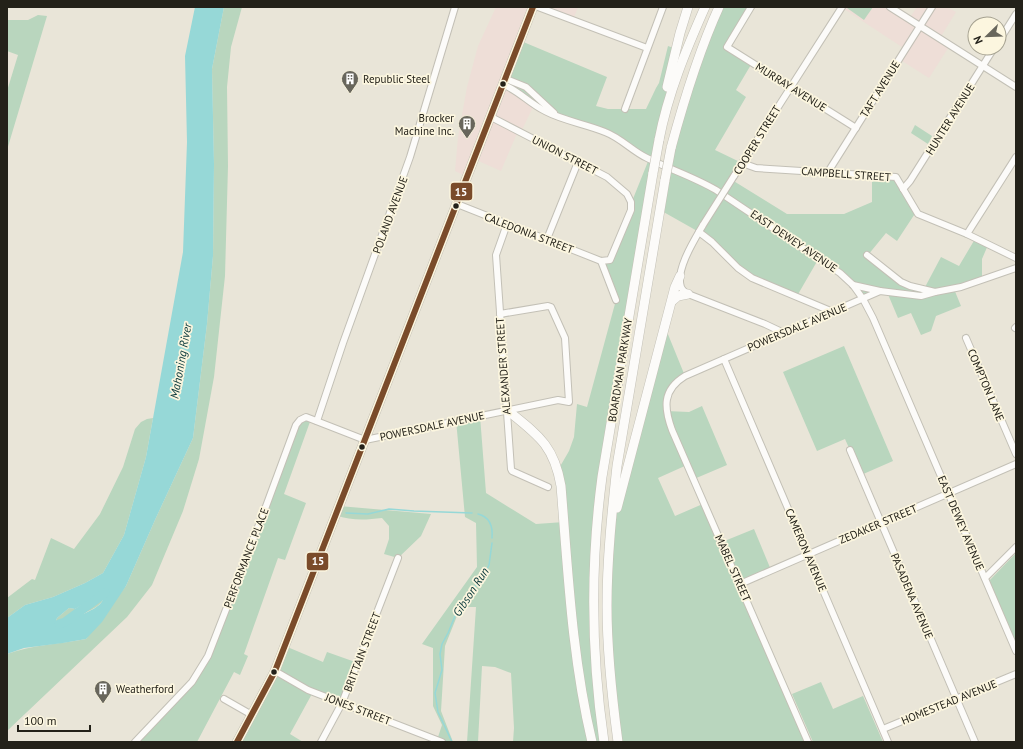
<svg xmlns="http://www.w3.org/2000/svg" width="1023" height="749" viewBox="0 0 1023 749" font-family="'PT Sans',sans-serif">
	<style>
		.commercial { fill: #eeded7 }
		.green { fill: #b9d6be }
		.water { fill: #96d8d7; fill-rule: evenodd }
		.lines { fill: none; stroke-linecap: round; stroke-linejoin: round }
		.stream { stroke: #96d8d7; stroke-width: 1.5 }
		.river { stroke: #96d8d7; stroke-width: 9 }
		.minor-casing { stroke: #c3c0b6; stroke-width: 8 }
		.major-casing { stroke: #c3c0b6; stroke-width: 10 }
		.highway-casing { stroke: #c3c0b6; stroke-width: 10 }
		.minor { stroke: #fcfbf9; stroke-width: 6 }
		.major { stroke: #fcfbf9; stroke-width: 8 }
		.highway { stroke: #fcfbf9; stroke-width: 9 }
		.minor-bridge-casing { stroke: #c3c0b6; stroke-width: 8; stroke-linecap: butt }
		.highway-bridge-casing { stroke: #c3c0b6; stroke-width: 10; stroke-linecap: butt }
		.minor-bridge { stroke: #fcfbf9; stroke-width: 6 }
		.highway-bridge { stroke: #fcfbf9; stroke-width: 9 }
		.bus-1-casing { stroke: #fcf6df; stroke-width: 9 }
		.bus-1 { stroke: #7a4b2a; stroke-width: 6 }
		.bus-dot { fill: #232119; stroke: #fcf6df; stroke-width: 1.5 }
		.labels { text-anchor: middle; stroke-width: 3.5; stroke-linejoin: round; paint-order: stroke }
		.poi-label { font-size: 11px; fill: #232119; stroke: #fcf6df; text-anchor: start }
		.street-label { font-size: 11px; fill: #232119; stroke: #fcf6df }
		.water-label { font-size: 12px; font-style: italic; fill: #053538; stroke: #fcf6df }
		.line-badge { stroke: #fcf6df; stroke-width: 1.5 }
		.badge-label { font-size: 11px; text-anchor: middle; font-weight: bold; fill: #fff }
	</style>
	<rect width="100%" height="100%" fill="#e9e5d8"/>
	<g class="commercial">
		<path d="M496,7H533L504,84L534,105L521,132L518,131L501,171L474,159L467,177L455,171L458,137L467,87L478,46Z"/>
		<path d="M538,7H578L573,20Z"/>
		<path d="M841,7H890L909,19L917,7H947L956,12L940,38L950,45L929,78L899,59L905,49Z"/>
	</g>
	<g class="green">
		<path d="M224,7H242L231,47L227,87L228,166L225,276L214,377L199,459L183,511L152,585L127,617L7,731V654C32,645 60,644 86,639L126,586L155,520L193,438L207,324L213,256L214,164L212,69Z"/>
		<path d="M719,7H751L727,47L752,63L736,90L746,97L715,150L742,163L732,180L787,214H844L872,202V175L892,176L916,212L897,241L886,233L868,255L893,276L924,289L941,257L959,266L975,239L988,245L982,259V280L954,289L961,306L936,316L931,331L921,335L911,313L898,318L887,292L863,299L853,285L819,258L797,296L758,281L699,232L660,210L671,148Z"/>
		<path d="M848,7H873L864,20L847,8Z"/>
		<path d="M38,15L47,16L7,150V91L18,55L7,51V20H28Z"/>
		<path d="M521,41L607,77L596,106L608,109H646L656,88L659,83L668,46L676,49L668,81L600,497L593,588L604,742H513L514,728L511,673L495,667L482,666L478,742H467L476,607H465L457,616L445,646L441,711L453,742H442L437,740L442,725L433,706V648L422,644L477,567L476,523L465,517L456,420L480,416L486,493L536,524L564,522L558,470L569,451L574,437L577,404L587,407L616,300L601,261H608L649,159L623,141L546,112L504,85Z"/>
		<path d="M915,125L932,136L928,144L911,133Z"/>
		<path d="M665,327L685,376L672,388L666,411L689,412L702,406L727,465L694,479L687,465L658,478L675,516L705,503L722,542L754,529L771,570L741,584L808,742H618L607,604L617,510Z"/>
		<path d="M844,346L893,461L861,475L845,439L817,451L783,372Z"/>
		<path d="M153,418L146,457L124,535L103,573L85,583L53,597L25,605L7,618V598L32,579L35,580L51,538L74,549L100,514L123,467L135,429L141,422L147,419Z"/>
		<path d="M311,419L284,494L306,503L285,560L278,558L244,654L248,656L240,675L234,672L197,742H135L197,675L297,422Z"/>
		<path d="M339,506L431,514L421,536L398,558L384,554L389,539V526L382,518C366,520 351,521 336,515Z"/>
		<path d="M1016,553V651L988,582Z"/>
		<path d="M101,598L103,599C101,609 69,619 59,623L56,621L57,618L69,608L75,609Z"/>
		<path d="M285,646L323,662L327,652L358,663L342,703L313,692L290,734L303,742H237Z"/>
		<path d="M821,682L833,709L863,696L883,742H813L792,694Z"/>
	</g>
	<path class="water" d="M195,7H224L212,69L214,164L213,256L207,324L193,438L155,520L126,586L102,622L86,639L63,643L24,648L7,654V618L25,605L53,597L85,583L103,573L124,535L146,457L183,252L187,142L185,56ZM101,598L103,599C101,610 69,619 59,623L56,621L57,618L69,608L75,609L80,606Z"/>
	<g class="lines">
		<g class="stream">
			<path d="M346,513L368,514L389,509L414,511L472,513"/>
			<path d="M478,514C490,517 493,527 492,538"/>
			<path d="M452,742L438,712L435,693L442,670L440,654L442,644L448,633L458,609L462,604L469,598L472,591L486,571L489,565L492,543"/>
		</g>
		<path class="river" d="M59,624L65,622L105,593"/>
		<defs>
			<g id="minor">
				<path d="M538,7L647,48"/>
				<path d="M751,7L727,47L856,128"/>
				<path d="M890,7L1016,87"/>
				<path d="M999,41L1016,14"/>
				<path d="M506,79L526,87L554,113"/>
				<path d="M504,85C519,91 530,104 545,111C564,121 586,124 605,132C621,138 632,151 647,158C669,169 694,177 716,190L840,273L853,285L863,299L873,318L1016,651"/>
				<path d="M625,109L663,7"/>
				<path d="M742,163L756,168L896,177L918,214L967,234L1016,258"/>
				<path d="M828,172L932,7"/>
				<path d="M734,176L842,7"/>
				<path d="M903,189L910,181L994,48"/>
				<path d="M457,204L601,261L610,260L631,210V202L627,194L607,177L491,117"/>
				<path d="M507,224L496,255L511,469L512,471L548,487"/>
				<path d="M703,225C695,239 675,270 681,287C682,290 685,292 688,294L765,324L784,333"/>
				<path d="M699,232L712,242L738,268L752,278L833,312"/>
				<path d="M967,234L1016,157"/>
				<path d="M547,239L578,162"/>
				<path d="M867,255L901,282L910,286L935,292L961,287L1016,268"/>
				<path d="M601,261L616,300"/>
				<path d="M853,285L880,291"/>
				<path d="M1015,328L1016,327"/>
				<path d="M966,338L1016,454"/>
				<path d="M724,359L888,742"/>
				<path d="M317,421L343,343L410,157L455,7"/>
				<path d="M850,450L975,742"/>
				<path d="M985,578L1016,547"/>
				<path d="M740,584L1016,464"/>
				<path d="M275,671L308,690L442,742"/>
				<path d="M224,699L252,715"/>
				<path d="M883,729L1016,674"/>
				<path d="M135,742L192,682L208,656L265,509L296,425L300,420L306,417L365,440L558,400L569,402L565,338L551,307L548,306L500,314"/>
				<path d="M321,742L342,703L398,558"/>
				<path d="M808,742L672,430C664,408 662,390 685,376L880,291L921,296L935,292"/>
			</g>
			<path id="major" d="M237,742L275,671L533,7"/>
			<g id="highway">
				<path d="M667,87L680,33L688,7"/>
				<path d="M659,140C668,93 686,50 705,7"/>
				<path d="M671,148C684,100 698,53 719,7"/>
				<path d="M672,301L678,296L688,294"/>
				<path d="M507,410C538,435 554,445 561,486C568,572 572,658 592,742"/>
				<path d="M617,508L675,287L680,276"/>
				<path d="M604,742C591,653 590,567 602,477L653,173"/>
				<path d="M618,742C612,697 607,651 607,606C607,559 612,512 617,466L665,180"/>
			</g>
		</defs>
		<use href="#minor" class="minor-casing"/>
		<use href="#major" class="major-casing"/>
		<use href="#highway" class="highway-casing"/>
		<use href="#minor" class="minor"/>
		<use href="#major" class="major"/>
		<use href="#highway" class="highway"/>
		<defs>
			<path id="minor-bridge" d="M703,225L734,176"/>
			<g id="highway-bridge">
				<path d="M653,173L659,140"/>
				<path d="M665,180L671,148"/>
			</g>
		</defs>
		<use href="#minor-bridge" class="minor-bridge-casing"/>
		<use href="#highway-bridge" class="highway-bridge-casing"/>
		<use href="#minor-bridge" class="minor-bridge"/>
		<use href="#highway-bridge" class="highway-bridge"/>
		<defs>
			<path id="bus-1" d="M237,742L275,671L533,7"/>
		</defs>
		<use href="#bus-1" class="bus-1-casing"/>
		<use href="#bus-1" class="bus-1"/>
	</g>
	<defs>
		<symbol id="building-pin" viewBox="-11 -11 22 30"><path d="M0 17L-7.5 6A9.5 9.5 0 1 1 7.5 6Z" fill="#68665c" stroke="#fcf6df"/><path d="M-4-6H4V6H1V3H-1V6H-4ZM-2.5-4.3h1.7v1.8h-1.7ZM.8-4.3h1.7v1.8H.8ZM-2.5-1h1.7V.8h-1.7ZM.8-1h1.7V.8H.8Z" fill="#fff"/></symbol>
	</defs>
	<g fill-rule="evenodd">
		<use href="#building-pin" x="340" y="69" width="20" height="27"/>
		<use href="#building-pin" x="457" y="114" width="20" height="27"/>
		<use href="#building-pin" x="93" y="679" width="20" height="27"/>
	</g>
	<g class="bus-dot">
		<circle cx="503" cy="84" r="3.5"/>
		<circle cx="456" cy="206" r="3.5"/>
		<circle cx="362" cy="447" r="3.5"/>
		<circle cx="274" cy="672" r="3.5"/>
	</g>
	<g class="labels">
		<g class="poi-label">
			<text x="363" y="83">Republic Steel</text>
			<text x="454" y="122" text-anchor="end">Brocker<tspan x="454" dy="13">Machine Inc.</tspan></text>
			<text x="116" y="693">Weatherford</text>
		</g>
		<g class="street-label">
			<text transform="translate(791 87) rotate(32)" y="4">MURRAY AVENUE</text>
			<text transform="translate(880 89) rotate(-58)" y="4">TAFT AVENUE</text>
			<text transform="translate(950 119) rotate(-58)" y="4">HUNTER AVENUE</text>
			<text transform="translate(757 140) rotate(-58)" y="4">COOPER STREET</text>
			<text transform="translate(565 155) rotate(27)" y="4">UNION STREET</text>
			<text transform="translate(846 174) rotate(4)" y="4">CAMPBELL STREET</text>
			<text transform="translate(390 215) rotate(-70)" y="4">POLAND AVENUE</text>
			<text transform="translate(529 233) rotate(21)" y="4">CALEDONIA STREET</text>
			<text transform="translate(794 241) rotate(34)" y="4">EAST DEWEY AVENUE</text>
			<text transform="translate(797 327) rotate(-23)" y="4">POWERSDALE AVENUE</text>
			<text transform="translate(503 366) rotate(-94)" y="4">ALEXANDER STREET</text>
			<text transform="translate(620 370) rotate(-81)" y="4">BOARDMAN PARKWAY</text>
			<text transform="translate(986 385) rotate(67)" y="4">COMPTON LANE</text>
			<text transform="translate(432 426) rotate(-12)" y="4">POWERSDALE AVENUE</text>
			<text transform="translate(961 523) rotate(67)" y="4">EAST DEWEY AVENUE</text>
			<text transform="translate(878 524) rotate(-23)" y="4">ZEDAKER STREET</text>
			<text transform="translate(806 550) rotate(67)" y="4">CAMERON AVENUE</text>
			<text transform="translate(246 558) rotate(-69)" y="4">PERFORMANCE PLACE</text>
			<text transform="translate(733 568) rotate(66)" y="4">MABEL STREET</text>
			<text transform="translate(912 596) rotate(67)" y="4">PASADENA AVENUE</text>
			<text transform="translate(362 652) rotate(-69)" y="4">BRITTAIN STREET</text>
			<text transform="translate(949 702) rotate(-22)" y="4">HOMESTEAD AVENUE</text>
			<text transform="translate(358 709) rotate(21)" y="4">JONES STREET</text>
		</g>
		<g class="water-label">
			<text transform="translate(181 361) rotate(-80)" y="4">Mahoning River</text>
			<text transform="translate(471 592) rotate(-57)" y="4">Gibson Run</text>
		</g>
	</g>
	<g class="line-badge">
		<rect x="450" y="182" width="23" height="19" rx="4" fill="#7a4b2a"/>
		<rect x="306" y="552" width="23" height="19" rx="4" fill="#7a4b2a"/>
	</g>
	<g class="badge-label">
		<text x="461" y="196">15</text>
		<text x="318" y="565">15</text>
	</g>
	<rect width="1023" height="749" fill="none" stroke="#232119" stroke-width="16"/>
	<g transform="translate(987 36) rotate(247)"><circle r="19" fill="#fcf6df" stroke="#a5a190"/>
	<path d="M0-3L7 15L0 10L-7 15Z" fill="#68665c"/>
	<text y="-6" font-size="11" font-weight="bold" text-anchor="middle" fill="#232119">N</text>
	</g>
	<path d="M18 725v6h72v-6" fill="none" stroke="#232119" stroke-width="2"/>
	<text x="24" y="725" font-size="12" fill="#232119" stroke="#fcf6df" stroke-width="3" paint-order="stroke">100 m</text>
</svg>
